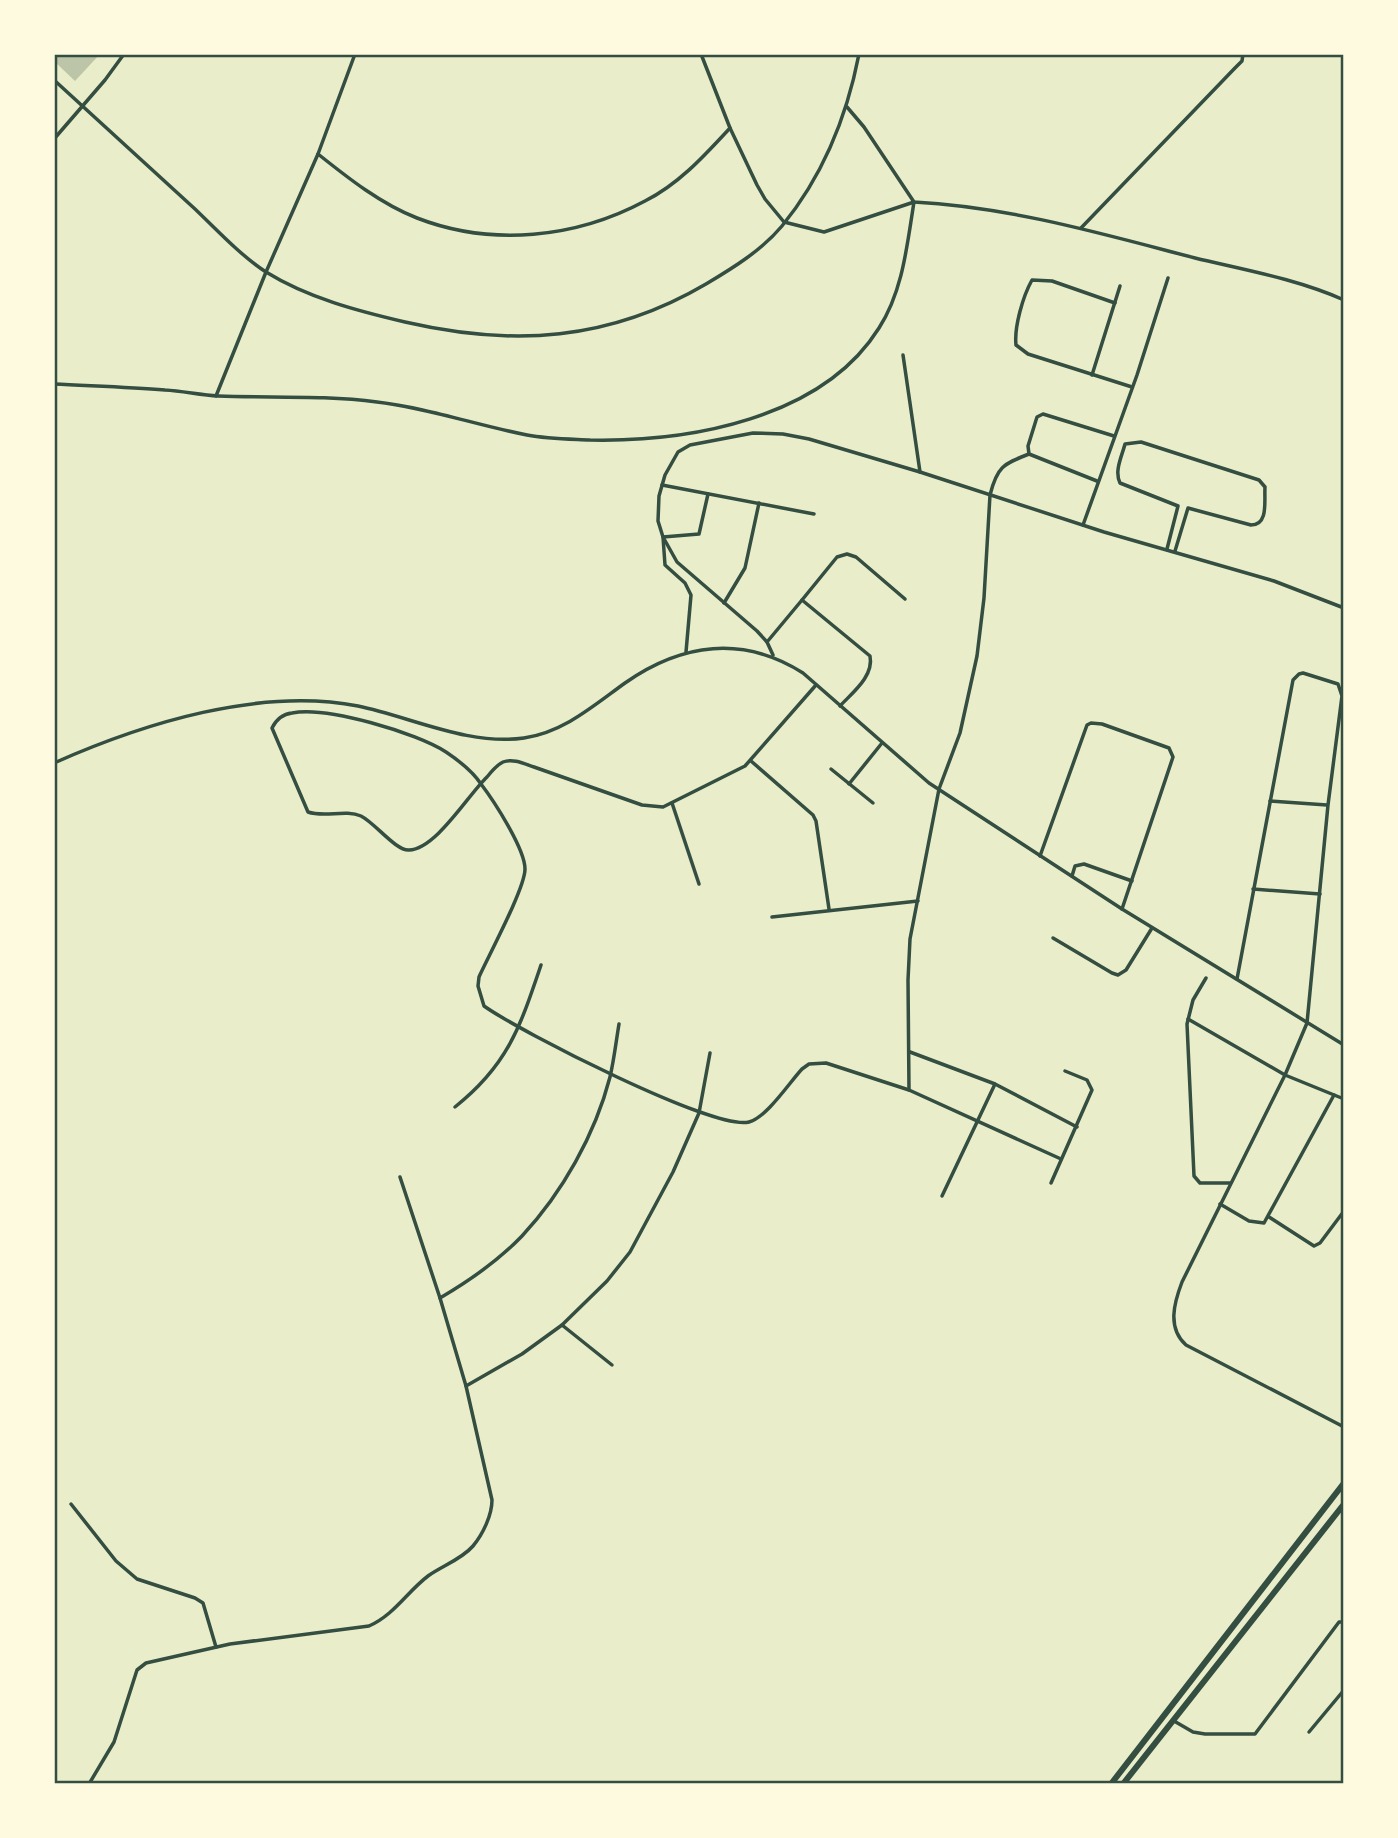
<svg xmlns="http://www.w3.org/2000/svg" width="1398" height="1838" viewBox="0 0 1398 1838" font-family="Jost,sans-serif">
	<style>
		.building { fill: #bcc5a7 }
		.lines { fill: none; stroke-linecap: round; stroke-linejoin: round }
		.minor { stroke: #344e41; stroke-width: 3.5 }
		.trunk { stroke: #344e41; stroke-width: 6 }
		.neatline { fill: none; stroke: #344e41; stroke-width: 2.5 }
	</style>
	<rect width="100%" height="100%" fill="#e9edc9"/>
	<path class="building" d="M54,54H100L75,81L54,61Z"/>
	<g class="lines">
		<g class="minor">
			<path d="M54,80C101,123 148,166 195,209C217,230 240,255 266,272C308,298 358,311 405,322C513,347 609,341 706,284C733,268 762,250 782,226C822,177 847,116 859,54"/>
			<path d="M847,107L864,127L914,202C1010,207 1103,234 1195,258C1245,270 1297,279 1344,300"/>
			<path d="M54,139L105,80L124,54"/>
			<path d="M318,154C348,178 381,204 417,218C492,247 576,238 645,201C679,184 705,155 730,128"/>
			<path d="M1081,228L1234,69L1242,61L1243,54"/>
			<path d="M1115,303L1052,281L1032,280C1023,296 1014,327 1016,345L1028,354L1132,387"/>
			<path d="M903,355L920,472"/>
			<path d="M1092,375L1120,286"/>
			<path d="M54,384C91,386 128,387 165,390C183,391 200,395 218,396C271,398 324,395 377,402C428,408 476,425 527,435C548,439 569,439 590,440C689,442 822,419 879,328C903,291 907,245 914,202L824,232L784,222L765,199L757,185L730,128L701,54"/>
			<path d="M216,396L266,272L318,154L355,54"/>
			<path d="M1097,481L1029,454L1028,446L1037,417L1043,414L1114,436"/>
			<path d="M662,485L814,514"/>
			<path d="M1083,525L1137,375L1168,278"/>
			<path d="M1167,549L1178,506L1120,483C1114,471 1122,456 1125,444L1141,442L1259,480L1265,487C1264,500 1269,525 1251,525L1188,508L1175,551"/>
			<path d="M802,600L837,557L847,554L856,557L905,599"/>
			<path d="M724,603L745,568L759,503"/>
			<path d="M767,642L802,600L870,656C874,676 853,692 840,706"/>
			<path d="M686,652L691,595L685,583L665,565L663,537L699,534L708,494"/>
			<path d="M773,655L767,642L757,631L677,562L663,537L658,521L659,496L665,475L678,452L690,445L753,433L783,434L809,439L920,472L1104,532L1274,581L1344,608"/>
			<path d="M816,685L745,766L663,807L642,805L534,767C525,764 513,758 503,762C497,765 491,772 487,777C468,795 436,849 409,850C396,851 375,823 361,816C345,809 325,818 308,812L272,728C276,720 283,714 292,713C327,706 417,733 446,752C458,760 473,772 481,784C494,801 525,849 525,869C525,888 489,955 479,977L478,986L484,1006C519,1031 714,1131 749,1122C767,1117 789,1083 802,1069L809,1064L826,1063L909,1090L1061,1159"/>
			<path d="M751,761L813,815L816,821L829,909"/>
			<path d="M54,763C144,723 260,687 358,706C411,717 469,746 524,738C564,732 593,706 625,683C682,643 743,635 803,673L929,783L1122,909L1344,1045"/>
			<path d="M831,769L873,803"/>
			<path d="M849,784L882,743"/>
			<path d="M1270,801L1327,805"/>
			<path d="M672,803L699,884"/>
			<path d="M1040,856L1087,725L1091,723L1102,724L1169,748L1173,757L1122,909"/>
			<path d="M1072,876L1075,866L1084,864L1132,881"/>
			<path d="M1253,889L1320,894"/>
			<path d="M772,917L918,901"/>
			<path d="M1053,938L1112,973L1118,975L1126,970L1152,928"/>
			<path d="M1206,978L1193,1000L1187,1024L1194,1176L1200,1183H1230"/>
			<path d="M1237,979L1293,680L1299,674L1303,673L1338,684L1342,696L1328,805L1307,1023L1285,1075L1182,1282C1174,1303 1167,1328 1186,1345L1344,1427"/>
			<path d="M1188,1019L1285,1075L1344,1099"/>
			<path d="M910,1052L995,1084L1077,1127"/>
			<path d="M909,1090L908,980L910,939L939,789L960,733L977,656L984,598L990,495C997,467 1003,464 1029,454"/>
			<path d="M455,1107C508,1065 520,1027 541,965"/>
			<path d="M1051,1183L1092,1090L1087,1080L1065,1071"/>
			<path d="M942,1196L995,1084"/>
			<path d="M1220,1204L1249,1221L1264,1223L1334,1095"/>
			<path d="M1269,1217L1314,1246L1320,1243L1344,1211"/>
			<path d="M440,1298C469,1281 498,1261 522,1236C562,1193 595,1135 610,1077C614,1060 616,1042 619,1024"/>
			<path d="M562,1325L612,1365"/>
			<path d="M466,1386L522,1354L562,1325L607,1281L630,1252L673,1172L699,1113L710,1053"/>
			<path d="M71,1504L116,1561L137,1579L195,1598L203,1603L216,1647"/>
			<path d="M1174,1721L1193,1732L1205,1734H1255L1339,1622H1344"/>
			<path d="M1309,1732L1344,1690"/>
			<path d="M89,1784L114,1742L137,1670L146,1663L230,1644L369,1626C394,1615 407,1592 428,1576C442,1566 462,1559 473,1546C483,1534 492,1515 492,1500L466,1386L440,1298L400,1177"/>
		</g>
		<g class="trunk">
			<path d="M1111,1784L1344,1483"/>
			<path d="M1123,1784L1344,1504"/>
		</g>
	</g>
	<rect width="1398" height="1838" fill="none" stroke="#fefae0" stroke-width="112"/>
	<rect x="56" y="56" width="1286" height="1726" class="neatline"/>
</svg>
